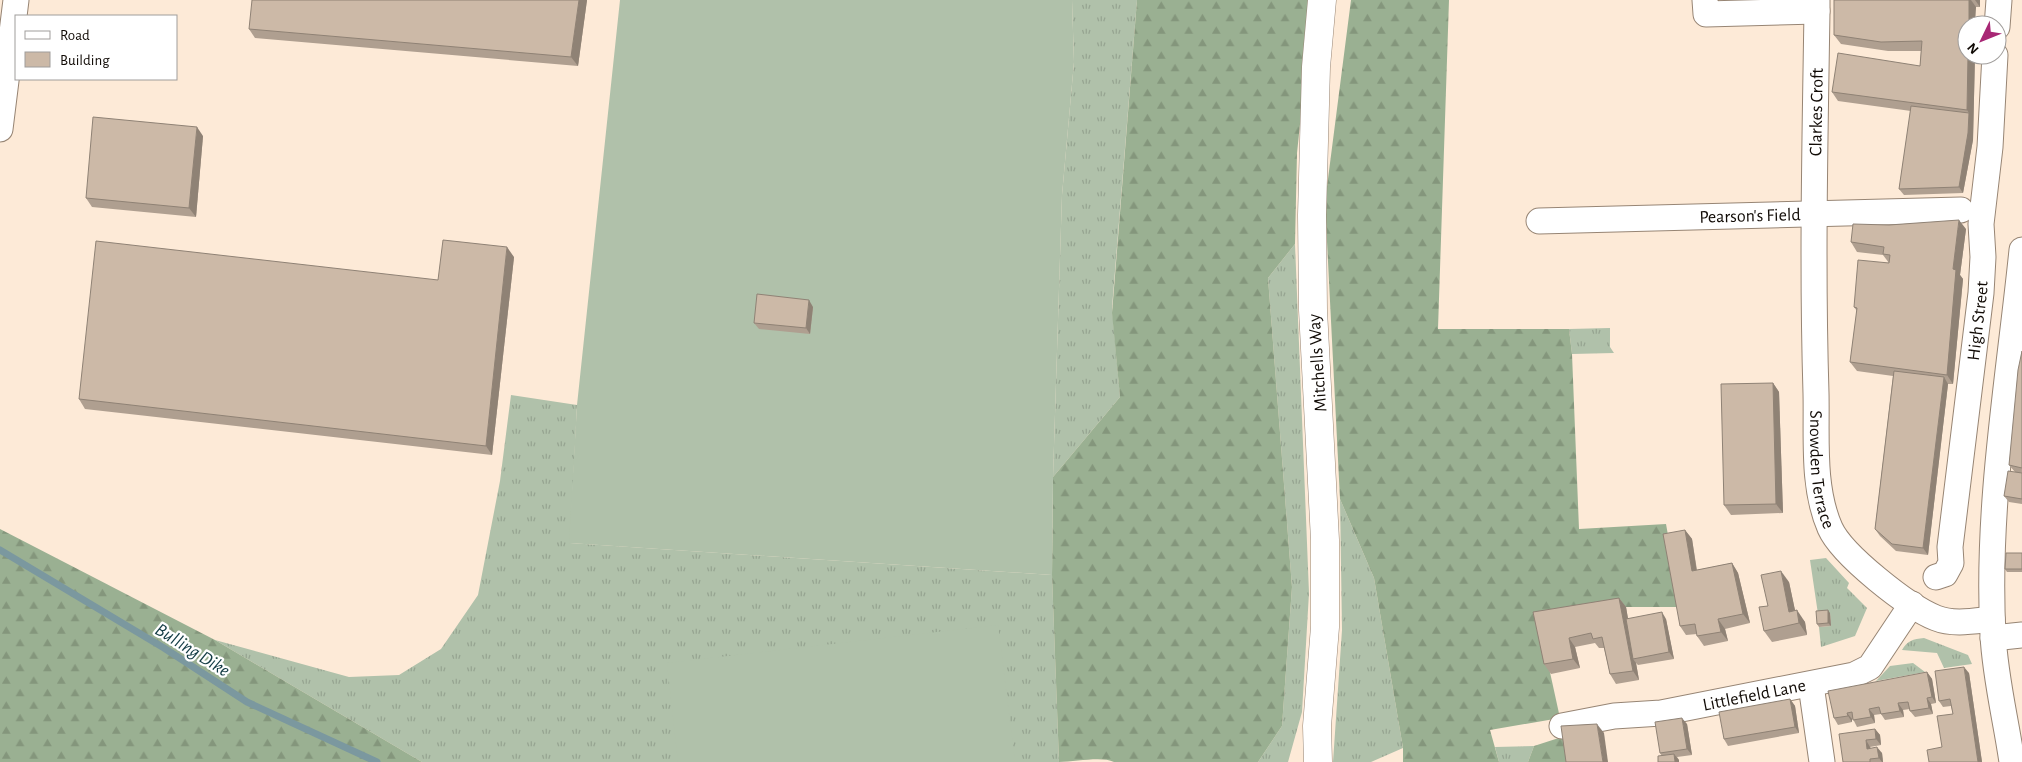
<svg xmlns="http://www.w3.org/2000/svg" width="2022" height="762" viewBox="0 0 2022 762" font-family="'Alegreya Sans',sans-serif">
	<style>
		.grass { fill: url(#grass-tufts) }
		.forest { fill: url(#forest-firs) }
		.garden { fill: #b0c1aa }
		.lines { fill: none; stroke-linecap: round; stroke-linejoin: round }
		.stream { stroke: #7b989f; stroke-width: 7 }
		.minor-casing { stroke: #978574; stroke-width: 27 }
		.major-casing { stroke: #978574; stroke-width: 29 }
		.minor { stroke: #fff; stroke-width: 25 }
		.major { stroke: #fff; stroke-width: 28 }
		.wall { fill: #af9f90 }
		.shaded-wall { fill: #8f8275 }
		.building { fill: #ccb9a7; stroke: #8f8275 }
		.labels { text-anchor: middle; stroke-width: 4.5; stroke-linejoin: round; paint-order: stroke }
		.street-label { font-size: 18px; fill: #110b06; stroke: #fff }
		.water-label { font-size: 19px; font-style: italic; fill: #123b44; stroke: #fff }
	</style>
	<defs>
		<pattern id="grass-tufts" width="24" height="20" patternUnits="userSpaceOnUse" patternTransform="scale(1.25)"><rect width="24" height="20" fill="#b0c1aa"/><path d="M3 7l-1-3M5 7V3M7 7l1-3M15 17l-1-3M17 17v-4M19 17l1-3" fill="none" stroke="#96a491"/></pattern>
		<pattern id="forest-firs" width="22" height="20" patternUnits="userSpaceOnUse" patternTransform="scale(1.25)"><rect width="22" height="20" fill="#9ab092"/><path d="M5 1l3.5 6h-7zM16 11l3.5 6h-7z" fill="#84967c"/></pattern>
	</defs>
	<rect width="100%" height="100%" fill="#fdead7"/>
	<g class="grass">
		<path d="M1072,0H1137L1112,308L1120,397L1053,477L1062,195L1074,62Z"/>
		<path d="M1295,244L1309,593L1302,712L1288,762H1258L1282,726L1292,587L1268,278Z"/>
		<path d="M1610,328V347L1614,353L1572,354L1569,329Z"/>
		<path d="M511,395L577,405L570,543L1052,575L1059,762H422L215,640L349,677L399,675L441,649L478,595L500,481Z"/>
		<path d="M1340,499L1374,578L1403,748L1371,762H1333L1342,630Z"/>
		<path d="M1826,558L1849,583L1847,588L1867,608L1855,636L1821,647L1819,627L1831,626L1830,613L1818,614L1810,560Z"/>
		<path d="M1924,638L1968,655L1972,664L1944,668L1937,653L1902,650C1907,641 1913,639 1924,638Z"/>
		<path d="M1913,663L1925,672L1876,681L1890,666Z"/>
		<path d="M1534,746L1528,762H1499L1495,747Z"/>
	</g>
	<g class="forest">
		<path d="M1137,0H1313L1297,153L1295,244L1268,278L1292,587L1282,726L1258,762H1114C1101,756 1076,762 1059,762L1052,575L1053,477L1120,397L1112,313Z"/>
		<path d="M1351,0H1449L1438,329H1569L1572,354L1579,529L1666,524L1681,607H1626L1539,622L1560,718L1490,730L1499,762H1403V748L1374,578L1340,499L1325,202Z"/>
		<path d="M0,529L215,640L422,762H0Z"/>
		<path d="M1568,735L1571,762H1528L1534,746Z"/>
	</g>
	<g class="garden">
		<path d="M620,0H1072L1074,62L1062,195L1053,477L1052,575L569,543L577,405Z"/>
		<path d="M998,625L1015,762H678L667,663Z"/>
	</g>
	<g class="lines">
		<path class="stream" d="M0,550L164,648L247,702L377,762"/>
		<defs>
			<g id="minor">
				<path d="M1705,0L1706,14L1817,11V0"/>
				<path id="s1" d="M1817,11C1815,138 1812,266 1816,393C1817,437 1812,487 1830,528C1842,555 1908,607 1936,618C1953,625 1974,621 1992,619"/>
				<path d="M1997,27L1999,0"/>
				<path d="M0,129L16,0"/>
				<path id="s2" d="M1539,221L1961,210"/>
				<path id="s3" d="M1936,577L1945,574L1951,563L1950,547L1981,293L1983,257L1981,224L1990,147L1995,55"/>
				<path d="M1993,638L2022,635"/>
				<path d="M1811,685L1822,762"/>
				<path id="s4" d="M1562,726L1614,716L1661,713L1854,675L1870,667L1912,604"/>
				<path d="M2012,762C2006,720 1995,677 1993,635C1986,506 2009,378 2022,250"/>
			</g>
			<path id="major" d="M1318,762L1317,726L1325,627V540L1313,310L1312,215L1316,67L1322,0"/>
		</defs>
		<use href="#minor" class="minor-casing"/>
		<use href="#major" class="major-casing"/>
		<use href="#minor" class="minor"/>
		<use href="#major" class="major"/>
	</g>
	<g class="wall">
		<path d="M587,0L578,66L255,38L249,29Z"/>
		<path d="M1834,0H1980V7H1976L1967,55H1975L1973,140L1963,193L1904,195L1899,189L1911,111L1838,101L1832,92L1920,66L1921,51H1888L1841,44L1834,35Z"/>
		<path d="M203,136L196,217L92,207L86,198Z"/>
		<path d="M1966,229L1960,275L1963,279L1953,384H1948L1928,555L1896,551L1880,536L1875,529L1893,376L1857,371L1850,362L1857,311L1854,307L1889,263L1883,255L1857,252L1851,242Z"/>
		<path d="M514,257L492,455L85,409L79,399L438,280Z"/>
		<path d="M813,307L810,334L759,329L754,323Z"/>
		<path d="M2022,351V504L2009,502L2004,496L2015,472L2009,465Z"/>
		<path d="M1773,383L1779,392L1783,513L1731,515L1724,505Z"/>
		<path d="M1685,530L1692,539L1697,570L1732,563L1738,573L1750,623L1725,629L1728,641L1704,646L1697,636V634L1686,635L1680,626Z"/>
		<path d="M2022,553V572H2007L2005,569Z"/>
		<path d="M1789,582L1795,611L1805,622L1807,635L1772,642L1764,631L1768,606Z"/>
		<path d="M1619,598L1626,607L1628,619H1666L1674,659L1638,665L1636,663L1639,680L1616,684L1610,674L1604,648H1599L1595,643L1575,647L1580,668L1551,674L1544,664L1533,612Z"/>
		<path d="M1830,613L1831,626L1819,627L1817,624Z"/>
		<path d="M1927,672L1932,679L1936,703L1931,704L1933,714L1915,717L1910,711V709L1903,710L1904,717L1885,720L1881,714L1874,715L1875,723L1857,727L1853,719H1852V722L1838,725L1834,718Z"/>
		<path d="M1969,673L1982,762L1942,747L1953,714L1951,706L1943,707L1939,701Z"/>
		<path d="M1790,699L1795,706L1799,733L1728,746L1724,739Z"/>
		<path d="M1687,724L1692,755L1677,757L1679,760L1662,756L1660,753Z"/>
		<path d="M1875,729L1880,735L1881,745L1870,747L1871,748L1882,753L1883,762H1843Z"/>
	</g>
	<g class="shaded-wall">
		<path d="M579,0H587L578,66L571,57Z"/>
		<path d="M1969,0H1971L1976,7L1975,25H1969Z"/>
		<path d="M1975,0H1980V7Z"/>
		<path d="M1968,55H1975L1973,140L1963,193L1959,187L1969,113L1967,110Z"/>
		<path d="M197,127L203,136L196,217L189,208Z"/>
		<path d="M1959,220L1966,229L1960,275L1963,279L1953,384L1947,375L1953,269Z"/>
		<path d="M507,247L514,257L492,455L486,446Z"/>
		<path d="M809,300L813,307L810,334L806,328Z"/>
		<path d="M1944,377L1948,384L1928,555L1923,548Z"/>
		<path d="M1773,383L1779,392L1783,513L1776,504Z"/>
		<path d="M1685,530L1692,539L1698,580L1692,571Z"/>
		<path d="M1732,563L1738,573L1750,623L1743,614Z"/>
		<path d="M1781,571L1789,582L1798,624L1789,612Z"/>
		<path d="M1619,598L1626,607L1635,659H1633L1636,663L1639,680L1633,671Z"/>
		<path d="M1797,610L1805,622L1807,635L1799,623Z"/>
		<path d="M1828,610L1830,613L1831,626L1828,623Z"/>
		<path d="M1662,612L1666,619L1674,659L1669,652Z"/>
		<path d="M1718,619L1725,629L1728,641L1721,632Z"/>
		<path d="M1569,638L1575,647L1580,668L1573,659Z"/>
		<path d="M1964,667L1969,673L1982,762H1978Z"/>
		<path d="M1927,672L1932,679L1936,703L1932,697Z"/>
		<path d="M1927,698L1931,704L1933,714L1929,708Z"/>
		<path d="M1790,699L1795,706L1799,733L1795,727Z"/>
		<path d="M1898,703L1903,710L1904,717L1900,711Z"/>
		<path d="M1869,709L1874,715L1875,723L1871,717Z"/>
		<path d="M1847,713L1852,719V722L1848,716Z"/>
		<path d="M1682,718L1687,724L1692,755L1687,749Z"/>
		<path d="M1597,724L1604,733L1608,762H1603Z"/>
		<path d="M1875,729L1880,735L1881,745L1876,739Z"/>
		<path d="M1866,740L1870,747L1872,755L1867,749Z"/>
		<path d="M1877,747L1882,753L1883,762H1882L1879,758Z"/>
		<path d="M1674,754L1679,760V762H1675Z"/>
	</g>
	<g class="building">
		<path d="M252,0H579L571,57L249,29Z"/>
		<path d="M1834,0H1969V25H1967V55H1968L1967,110L1832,92L1838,53L1920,66L1922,41L1881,42L1834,35Z"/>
		<path d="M1911,106L1969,113L1968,133L1959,187L1899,189Z"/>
		<path d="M93,117L197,127L189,208L86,198Z"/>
		<path d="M1959,220L1953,269L1956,270L1947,375L1850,362L1857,308L1854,307L1858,260L1889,263L1890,255L1883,254L1884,247L1851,242L1853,224L1889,225Z"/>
		<path d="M443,240L507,247L486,446L79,399L96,241L438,280Z"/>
		<path d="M757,294L809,300L806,328L754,323Z"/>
		<path d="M2022,351V468L2009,465L2018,370Z"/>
		<path d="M1894,371L1944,377L1923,548L1892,544L1875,529Z"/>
		<path d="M1773,383L1776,504L1724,505L1721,384Z"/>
		<path d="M2008,471L2022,473V499L2004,496Z"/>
		<path d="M1685,530L1692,571L1732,563L1743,614L1718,619L1721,632L1697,636L1695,624L1680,626L1663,534Z"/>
		<path d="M2006,553H2022V569H2005Z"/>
		<path d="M1781,571L1789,612L1797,610L1799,623L1764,631L1759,607L1768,606L1761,575Z"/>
		<path d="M1619,598L1633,671L1610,674L1602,637L1593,639L1591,633L1569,638L1573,659L1544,664L1533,612Z"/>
		<path d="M1828,610V623L1817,624L1816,611Z"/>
		<path d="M1662,612L1669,652L1633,659L1626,619Z"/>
		<path d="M1964,667L1978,762H1929L1927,750L1942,747L1937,716L1953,714L1950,699L1939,701L1935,671Z"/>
		<path d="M1927,672L1932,697L1927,698L1929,708L1910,711L1908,702L1898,703L1900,711L1881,714L1879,707L1869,709L1871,717L1853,720L1852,712L1847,713L1848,716L1834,718L1828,691Z"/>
		<path d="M1790,699L1795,727L1724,739L1719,712Z"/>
		<path d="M1682,718L1687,749L1660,753L1655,722Z"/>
		<path d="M1597,724L1603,762H1566L1561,726Z"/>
		<path d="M1875,729L1876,739L1866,740L1867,749L1877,747L1879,758L1870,759V762H1843L1839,734Z"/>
		<path d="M1674,754L1675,762H1658V756Z"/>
	</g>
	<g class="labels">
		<g class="street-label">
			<text transform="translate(1816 112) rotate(-89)" y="6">Clarkes Croft</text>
			<text dy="6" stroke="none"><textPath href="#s2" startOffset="211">Pearson's Field</textPath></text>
			<text dy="6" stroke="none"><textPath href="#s3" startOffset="266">High Street</textPath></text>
			<text transform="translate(1317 363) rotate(-94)" y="6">Mitchells Way</text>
			<text dy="6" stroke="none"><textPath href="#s1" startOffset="459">Snowden Terrace</textPath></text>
			<text dy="6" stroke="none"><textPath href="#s4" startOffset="195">Littlefield Lane</textPath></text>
		</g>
		<g class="water-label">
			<text transform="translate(193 649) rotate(32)" y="7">Bulling Dike</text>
		</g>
	</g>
	<rect x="15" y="15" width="162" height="65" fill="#ffffff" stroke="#a09d9b"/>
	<rect x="25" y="31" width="25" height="8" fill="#ffffff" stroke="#a09d9b"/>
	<text x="60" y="40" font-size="15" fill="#110b06">Road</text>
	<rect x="25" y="52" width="25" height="15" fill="#ccb9a7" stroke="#a09d9b"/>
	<text x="60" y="65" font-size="15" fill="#110b06">Building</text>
	<g transform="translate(1982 40) rotate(227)"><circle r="24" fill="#ffffff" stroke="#a09d9b"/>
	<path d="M0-4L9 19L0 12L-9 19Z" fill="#a82775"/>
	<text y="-8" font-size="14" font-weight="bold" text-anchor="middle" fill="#110b06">N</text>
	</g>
</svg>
